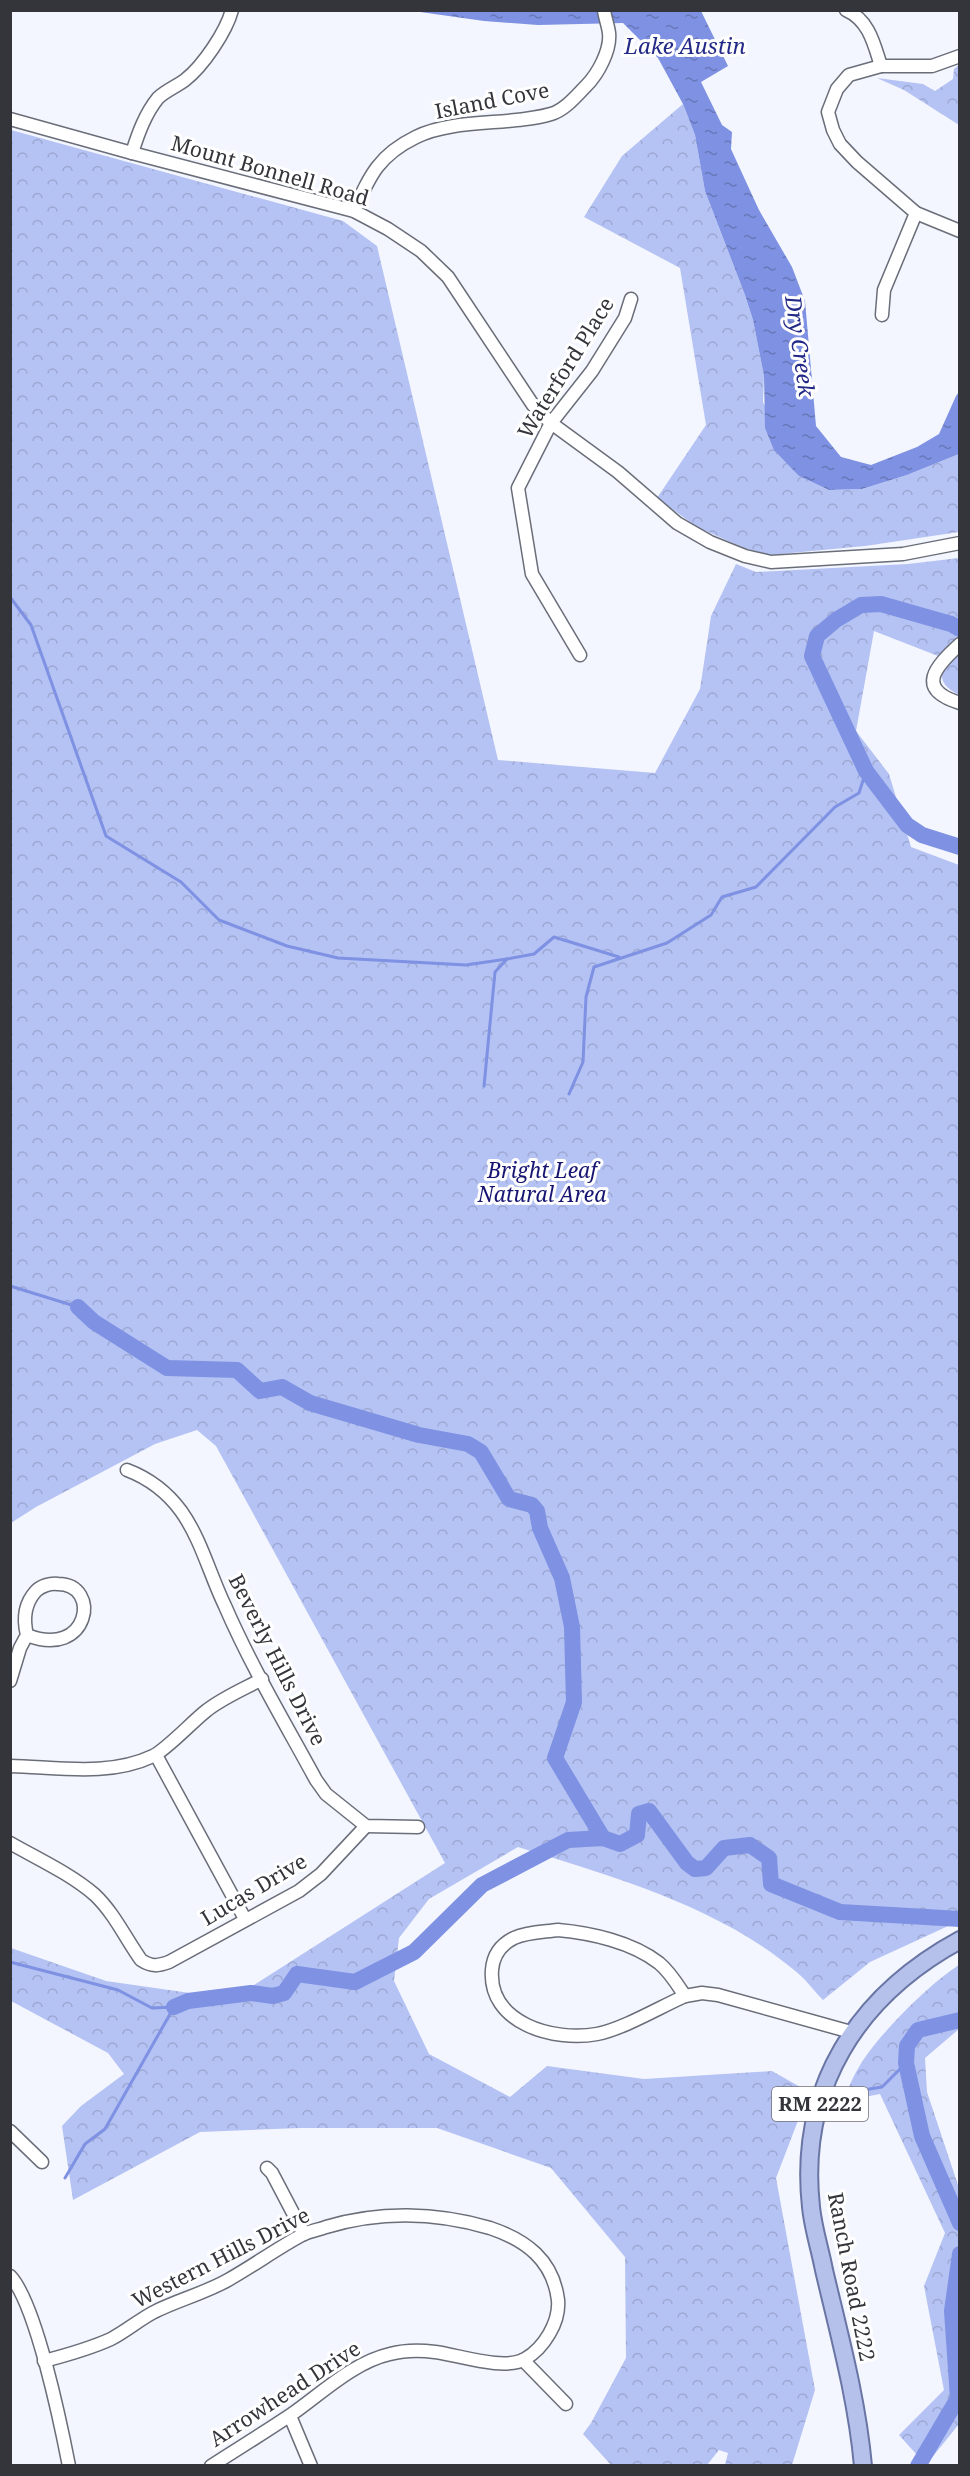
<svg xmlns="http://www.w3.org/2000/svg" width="970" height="2476" viewBox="0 0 970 2476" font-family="'Noto Serif',serif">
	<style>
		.forest { fill: url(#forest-crowns) }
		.water { fill: url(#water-ripples) }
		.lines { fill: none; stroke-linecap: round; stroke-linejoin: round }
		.stream { stroke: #7e91e2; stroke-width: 3 }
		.river { stroke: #7e91e2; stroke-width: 16 }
		.minor-casing { stroke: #6a6e79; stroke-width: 15 }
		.major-casing { stroke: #6975a4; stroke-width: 20 }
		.minor { stroke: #fff; stroke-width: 12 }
		.major { stroke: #b6c1eb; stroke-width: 16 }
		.labels { text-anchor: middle; stroke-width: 6; stroke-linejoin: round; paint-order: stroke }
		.shield { fill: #fff; stroke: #717276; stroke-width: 1.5 }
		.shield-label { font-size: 20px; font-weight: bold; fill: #34353b }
		.street-label { font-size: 21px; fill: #34353b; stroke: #fff }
		.park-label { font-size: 21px; font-style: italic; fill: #171472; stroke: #fff }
		.water-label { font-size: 22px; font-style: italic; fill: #232986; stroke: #fff }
	</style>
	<defs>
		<pattern id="forest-crowns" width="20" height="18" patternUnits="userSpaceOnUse" patternTransform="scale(1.5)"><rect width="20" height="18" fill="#b5c2f4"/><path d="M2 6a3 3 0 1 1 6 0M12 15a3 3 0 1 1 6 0" fill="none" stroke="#9ca7d2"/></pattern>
		<pattern id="water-ripples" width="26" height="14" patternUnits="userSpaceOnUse" patternTransform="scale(1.5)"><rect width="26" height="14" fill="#7e91e2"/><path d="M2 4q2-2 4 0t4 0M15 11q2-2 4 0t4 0" fill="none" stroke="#6877b8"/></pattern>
	</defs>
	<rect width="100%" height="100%" fill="#f3f6fe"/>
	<g class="forest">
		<path d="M959,65V125L904,90L877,78L923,84L935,91L953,79L954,69Z"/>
		<path d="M683,104L695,135L705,191L745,295L753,320L764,376L763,402L799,476L829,490L862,489L907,475L959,454V532L865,546L770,555L744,548L697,527L657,498L706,425L680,268L584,217L622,156Z"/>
		<path d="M11,130L343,221L377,246L498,760L655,773L700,689L711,616L736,564L756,572L908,564L959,558V635L938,656L874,631L856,731L889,774L911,847L959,865V1921L870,1962L823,2000C813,1990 805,1978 794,1970C716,1905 613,1877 518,1847L429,1899L399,1938L394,1981L429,2054L510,2097L547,2066L644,2079L772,2071L809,2092L776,2178L815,2390L792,2465H725L728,2453L719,2450L707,2465H611L583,2434L591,2423L626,2358L625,2257L551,2168L437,2128H300L200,2132L73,2200L62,2126L81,2106L124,2074L108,2053L11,2001V1948L106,1981L232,1999L445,1863L216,1446L197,1430L155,1444L36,1507L11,1523Z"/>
		<path d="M959,653V695C933,682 940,668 959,653Z"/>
		<path d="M959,1965V2029L925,2058L927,2092L960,2191L959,2424L926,2465L899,2435L944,2390L924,2286L945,2233L880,2094L843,2101C848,2090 852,2078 859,2067C875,2038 931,1982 959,1965Z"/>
	</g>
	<path class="water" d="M284,11H701L728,66L701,82L722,125L732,132L731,149L736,160L759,210L792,267L805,301L816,426L841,457L871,465L917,447L939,434L956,396L959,392V454L907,475L862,489L829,490L799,476L774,450L765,428L764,376L753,320L745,295L705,191L695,135L683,104L658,58L623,23L538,25L484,21L413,11Z"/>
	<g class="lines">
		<g class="stream">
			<path d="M10,597L31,625L106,836L181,882L219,920L287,946L338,958L466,965L507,959"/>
			<path d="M484,1086L495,972L507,959L534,954L554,937L619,957"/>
			<path d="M569,1094L583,1062L586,997L594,967L667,943L711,915L722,897L756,887L835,807L859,793L866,771"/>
			<path d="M10,1286L78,1307"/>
			<path d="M10,1962L118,1990L152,2008L174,2007"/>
			<path d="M851,2092L882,2087L906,2063"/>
			<path d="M65,2178L85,2144L105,2129L174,2007"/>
		</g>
		<g class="river">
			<path d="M960,629L951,624L881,604L861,605L836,620L817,636L812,656L866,771L907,825L922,835L960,847"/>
			<path d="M78,1307L94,1322L167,1368L237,1370L260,1391L282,1387L310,1403L419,1435L468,1444L481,1452L509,1499L532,1505L537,1511L540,1528L562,1578L572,1627L574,1702L555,1758L603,1838"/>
			<path d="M174,2007L188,2001L251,1993L273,1996L284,1993L297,1974L355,1982L414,1952L482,1885L568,1840L603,1838L620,1844L637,1835L639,1814L649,1811L687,1863L695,1869L706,1868L724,1848L750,1845L769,1858L771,1884L840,1912L960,1919"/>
			<path d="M960,2020L918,2030L907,2046L906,2063L922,2136L960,2223"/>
			<path d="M918,2466L958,2398L952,2311L960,2254"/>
		</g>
		<defs>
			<g id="minor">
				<path d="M846,10C869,20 874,44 881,66"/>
				<path d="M960,56L932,66H881L849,75L837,89L828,112L833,130L840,144L857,162L916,213L960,231"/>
				<path d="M10,119L132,153L354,211L388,229L421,251L448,277L533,405L551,423L618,472L677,523L710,542L745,556L771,562L903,554L960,543"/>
				<path d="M132,153C138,134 145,114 158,98C165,91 177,86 185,80C203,66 226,32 232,10"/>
				<path d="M354,211C370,175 379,155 416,137C454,118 511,126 551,114C565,110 576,96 586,86C598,74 611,50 609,33C608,25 605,18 604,10"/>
				<path d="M882,315L884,290L916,213"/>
				<path d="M960,644C936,666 914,689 960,703"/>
				<path d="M580,655L532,574L518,488L551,423L592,371L625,318L631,299"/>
				<path d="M127,1470C148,1478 167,1492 181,1511C201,1539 210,1575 225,1606C251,1666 285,1723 316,1780L326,1794L366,1826L418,1827"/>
				<path d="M10,1681L20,1648L27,1635C23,1619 24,1604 36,1591C41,1586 50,1583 58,1584C102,1584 89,1660 27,1635"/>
				<path d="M156,1755L245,1919"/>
				<path d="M10,1766C57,1767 109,1777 153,1756C166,1750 192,1722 206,1711C222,1698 244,1689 262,1679"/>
				<path d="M10,1843C38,1859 71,1874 95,1895C114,1913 126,1939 141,1960C152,1967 158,1966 169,1962L299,1891L321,1874L366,1826"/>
				<path d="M558,1930C591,1933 632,1942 659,1963C670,1972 677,1984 685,1996C660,2007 623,2029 597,2034C553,2042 488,2023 492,1970C493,1956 500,1945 514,1938C527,1932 544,1932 558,1930Z"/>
				<path d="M685,1996L702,1993L718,1995L851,2032"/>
				<path d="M10,2131L42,2162"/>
				<path d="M267,2168L272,2173L304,2234"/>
				<path d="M10,2276C36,2303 61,2425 69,2466"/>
				<path d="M523,2360L566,2404"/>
				<path d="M44,2361C67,2355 89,2349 111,2339C126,2331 139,2320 154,2312C178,2300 205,2293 228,2280C253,2266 276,2249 302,2235C309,2231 318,2230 326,2227C379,2211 436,2212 490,2228C526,2240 553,2260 558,2300C560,2322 544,2348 525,2359C504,2371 459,2355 435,2352C420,2350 405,2350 390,2354C354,2362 322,2393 292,2414C265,2432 238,2449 211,2466"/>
				<path d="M290,2416L311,2466"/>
			</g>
			<path id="major" d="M863,2466C857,2399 839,2334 824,2270C820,2249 813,2228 811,2207C798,2088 857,1996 960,1940"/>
		</defs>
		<use href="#minor" class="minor-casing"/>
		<use href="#major" class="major-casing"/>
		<use href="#minor" class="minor"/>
		<use href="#major" class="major"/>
	</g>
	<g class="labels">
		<rect class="shield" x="772" y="2087" width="96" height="34" rx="4.5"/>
		<g class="shield-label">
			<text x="820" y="2111">RM 2222</text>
		</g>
		<g class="street-label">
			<text transform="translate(492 101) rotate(-11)" y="7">Island Cove</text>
			<text transform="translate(270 171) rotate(16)" y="7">Mount Bonnell Road</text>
			<text transform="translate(566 368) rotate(-58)" y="7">Waterford Place</text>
			<text transform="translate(277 1660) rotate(63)" y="7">Beverly Hills Drive</text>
			<text transform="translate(254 1890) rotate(-31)" y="7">Lucas Drive</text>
			<text transform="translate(221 2258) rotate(-27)" y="7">Western Hills Drive</text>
			<text transform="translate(851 2277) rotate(79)" y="7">Ranch Road 2222</text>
			<text transform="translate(285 2394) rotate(-33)" y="7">Arrowhead Drive</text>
		</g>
		<g class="park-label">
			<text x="542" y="1178">Bright Leaf<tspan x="542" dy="24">Natural Area</tspan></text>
		</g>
		<g class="water-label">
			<text x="685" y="54">Lake Austin</text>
			<text transform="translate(800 346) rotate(82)" y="8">Dry Creek</text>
		</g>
	</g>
	<rect width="970" height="2476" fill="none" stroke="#34353b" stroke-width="24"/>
</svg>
